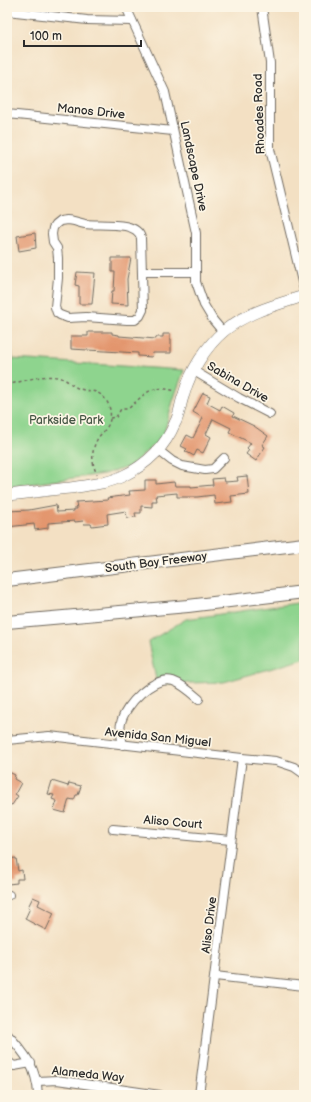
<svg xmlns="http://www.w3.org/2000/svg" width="311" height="1102" viewBox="0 0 311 1102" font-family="'Balsamiq Sans',sans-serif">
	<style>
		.green { fill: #8ed48e; stroke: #5c805c }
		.building { fill: #e3956d }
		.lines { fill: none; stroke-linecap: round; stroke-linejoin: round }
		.minor-casing { stroke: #716a60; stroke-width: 10 }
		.major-casing { stroke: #716a60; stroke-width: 12 }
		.highway-casing { stroke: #716a60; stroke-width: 14 }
		.path { stroke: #716a60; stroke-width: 1.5; stroke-dasharray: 3 3; stroke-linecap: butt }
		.minor { stroke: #fff; stroke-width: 8 }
		.major { stroke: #fff; stroke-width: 11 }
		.highway { stroke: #fff; stroke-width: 12 }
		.labels { text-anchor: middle; stroke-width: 3.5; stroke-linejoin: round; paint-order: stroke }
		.street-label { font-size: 12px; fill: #2b2b2b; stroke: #fcf5e5 }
		.park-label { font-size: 12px; fill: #454; stroke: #fcf5e5 }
	</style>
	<rect width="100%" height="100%" fill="#fcf5e5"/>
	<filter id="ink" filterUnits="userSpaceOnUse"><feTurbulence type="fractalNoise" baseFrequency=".025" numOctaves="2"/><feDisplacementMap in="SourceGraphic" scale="8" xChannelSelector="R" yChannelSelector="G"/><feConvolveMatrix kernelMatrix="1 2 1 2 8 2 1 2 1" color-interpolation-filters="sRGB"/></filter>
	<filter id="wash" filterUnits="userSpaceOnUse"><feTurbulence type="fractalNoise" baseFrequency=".012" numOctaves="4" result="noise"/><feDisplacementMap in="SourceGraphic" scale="16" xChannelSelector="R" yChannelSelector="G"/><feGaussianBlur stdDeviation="0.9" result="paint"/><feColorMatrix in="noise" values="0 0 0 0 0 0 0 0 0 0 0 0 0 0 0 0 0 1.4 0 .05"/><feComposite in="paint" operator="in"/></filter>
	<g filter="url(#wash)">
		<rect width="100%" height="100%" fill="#f3e0c3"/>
		<g class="green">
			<path d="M7,327L13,359L184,370L173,401L163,437L129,467L104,474L7,487Z"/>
			<path d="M304,602V659L224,682L157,684L148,642L186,619Z"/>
		</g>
		<g id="blocks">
			<g class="building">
				<path d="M35,233L36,248L19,251L17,236Z"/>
				<path d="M112,258H131L127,279L128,305L111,304L112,291H114L115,272H112Z"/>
				<path d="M77,272L95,273L92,304H79V286L75,285Z"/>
				<path d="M88,332H112V334L119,335V336L156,339V337H163V334H170V339H171V353H153L152,357L138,356V353L71,349V336H88Z"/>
				<path d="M203,393L210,396L207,403L220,410L222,406L234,413L233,416L254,426L268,436L262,445L265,447L256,461L246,454L249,450L247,448L251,443L229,432L231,428L213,419L206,434L211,437L203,453L197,450L194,456L185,451L187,449L181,446L187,435L193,438L203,418L193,412Z"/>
				<path d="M247,476L249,494L231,496L232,502L215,504L214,495L197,497H177V493L156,495L157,501H152V507L141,506V513H135L136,517L127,518L126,511L107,514L108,524L92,526L91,524H84L83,521L75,522V521L48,523V528L35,530L34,524L7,527V511L29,510L56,505L57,512L74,511V509H77L76,502L108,500L107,498L130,495L129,491L145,490V480H156V484L174,482L175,486H191V487L213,485L212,479L224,478L225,482L238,481L237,477Z"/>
				<path d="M7,771L15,775L14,779L21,783L15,794L18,796L12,805L7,803Z"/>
				<path d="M52,781L68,786L69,783L81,786L78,795H76L74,800L69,799L65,813L54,810L57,801L52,799L54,795L48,794Z"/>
				<path d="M16,858L18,871L22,870L23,879H17V883L8,884L7,859Z"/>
				<path d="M33,897L40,900L38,905L54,913L46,930L25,919L30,908L28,907Z"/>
			</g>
		</g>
	</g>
	<g filter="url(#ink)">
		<use href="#blocks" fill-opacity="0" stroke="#716a60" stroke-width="1"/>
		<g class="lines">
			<defs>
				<g id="minor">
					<path d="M126,7L165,92L196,233V282L204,305L213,320L223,332"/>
					<path d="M262,7L270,63V149L304,290"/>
					<path d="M7,11L87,20L132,21"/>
					<path d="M7,114L173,131"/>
					<path d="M67,220C73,220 79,223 85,224C100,226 137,220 141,238L143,310L140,316L135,320H127L86,317L68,318L60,315L57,313L55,307L58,278V258L57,248L53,242L52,234L53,228L55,225L60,221Z"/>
					<path d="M142,272H196"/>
					<path d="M194,371L239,398L270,414"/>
					<path d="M158,450L172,461L182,466L205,470L213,469L224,458"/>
					<path d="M7,740L49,736L242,758L276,761L294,767L304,774"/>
					<path d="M123,745C122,739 119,730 121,723C124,706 154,675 173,681C182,684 191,692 199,699"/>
					<path d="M113,829L231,840"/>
					<path d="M7,895H9"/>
					<path d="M215,976L304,986"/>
					<path d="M7,1034C25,1053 37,1068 38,1095"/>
					<path d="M7,1061L14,1066L31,1063"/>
					<path d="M38,1081L57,1080L160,1095"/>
					<path d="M199,1095L242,758"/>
				</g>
				<path id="major" d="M7,495C28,493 49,490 70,488C88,485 107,484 123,476C146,465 165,447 175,423C180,414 180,404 184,394C190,372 206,346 224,331C247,312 276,305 304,296"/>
				<g id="highway">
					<path d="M7,580L304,544"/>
					<path d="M7,622L188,606L304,592"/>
				</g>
			</defs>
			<use href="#minor" class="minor-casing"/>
			<use href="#major" class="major-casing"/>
			<use href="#highway" class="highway-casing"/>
			<g class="path">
				<path d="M7,385C24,381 45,373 61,378C68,380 73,387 80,389C86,391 92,390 98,393C110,399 114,416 107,427C103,433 98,436 96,442C91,452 92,465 97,474"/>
				<path d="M110,418L116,417L121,409H128C146,393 150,384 175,391"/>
			</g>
			<use href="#minor" class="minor"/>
			<use href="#major" class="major"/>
			<use href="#highway" class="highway"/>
		</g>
	</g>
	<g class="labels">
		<g class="street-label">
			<text transform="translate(91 111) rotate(6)" y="4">Manos Drive</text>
			<text transform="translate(259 114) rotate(-92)" y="4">Rhoades Road</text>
			<text transform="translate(194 166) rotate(78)" y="4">Landscape Drive</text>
			<text transform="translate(238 382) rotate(30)" y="4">Sabina Drive</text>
			<text transform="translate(156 562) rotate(-7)" y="4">South Bay Freeway</text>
			<text transform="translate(158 737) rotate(6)" y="4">Avenida San Miguel</text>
			<text transform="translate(173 822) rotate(5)" y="4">Aliso Court</text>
			<text transform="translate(209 925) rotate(-83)" y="4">Aliso Drive</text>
			<text transform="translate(88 1074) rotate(6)" y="4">Alameda Way</text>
		</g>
		<g class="park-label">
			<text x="66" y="424">Parkside Park</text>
		</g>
	</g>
	<rect width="311" height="1102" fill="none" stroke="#fcf5e5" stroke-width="24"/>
	<path d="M24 40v6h117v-6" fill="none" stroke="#2b2b2b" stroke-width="2"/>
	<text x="30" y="40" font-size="12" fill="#2b2b2b" stroke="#fcf5e5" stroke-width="3" paint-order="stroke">100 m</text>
</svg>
